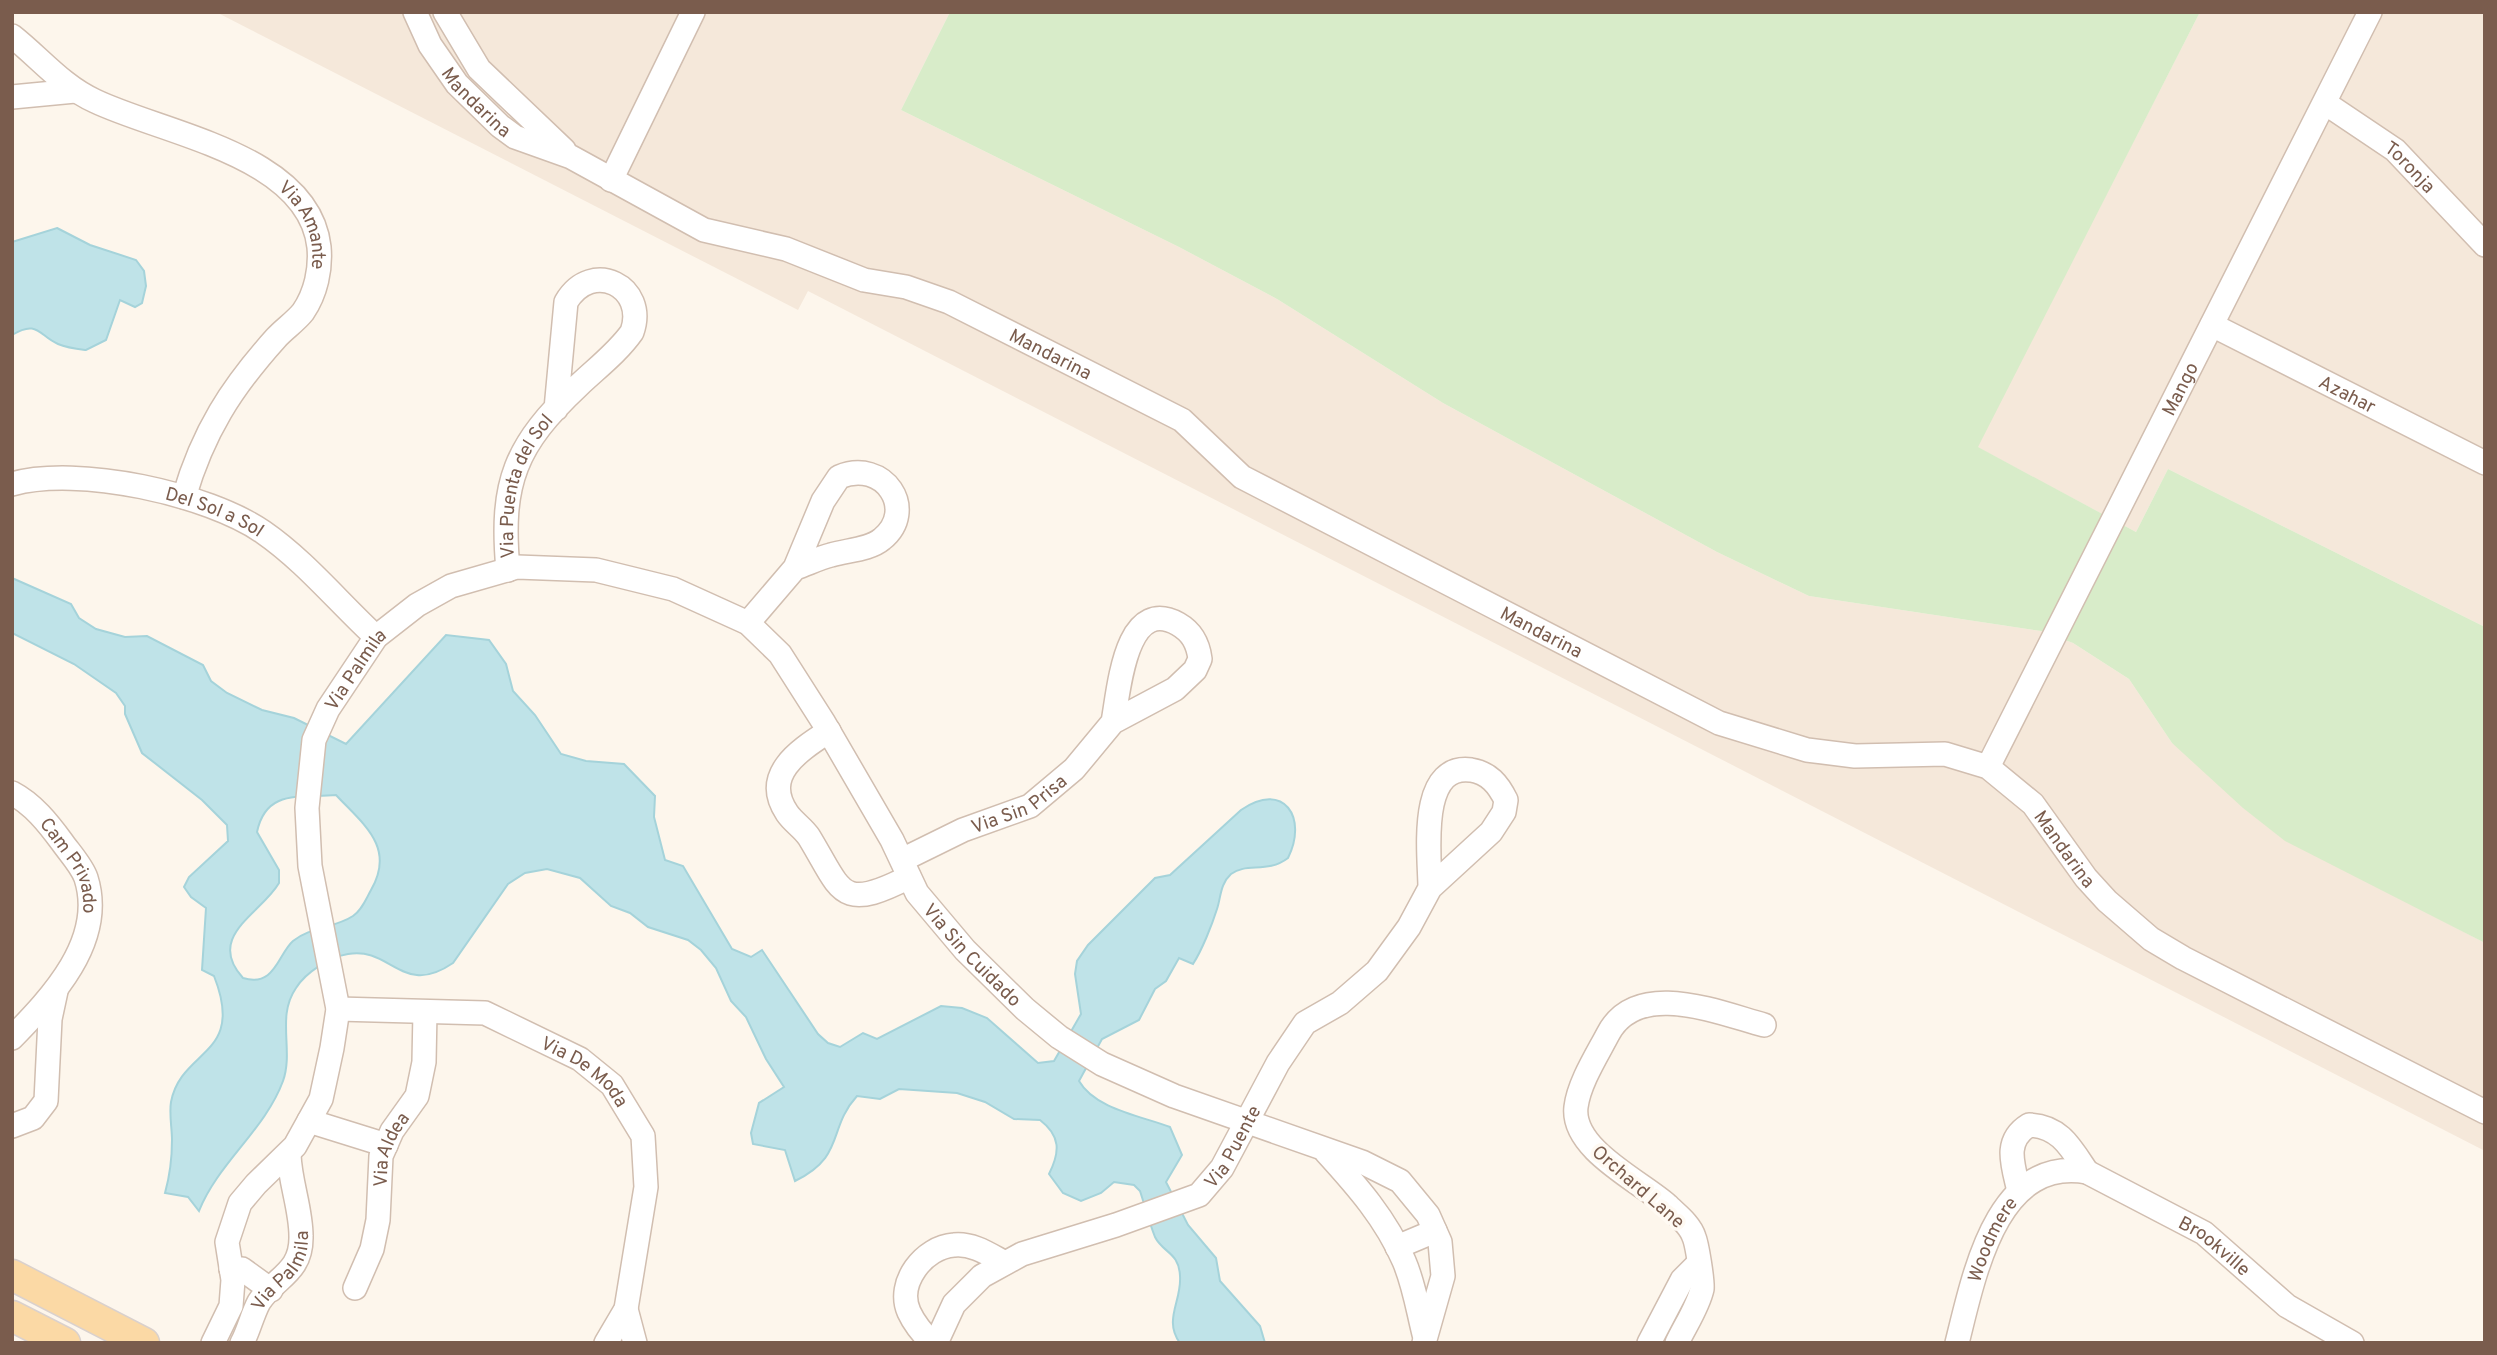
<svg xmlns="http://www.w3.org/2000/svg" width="2497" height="1355" viewBox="0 0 2497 1355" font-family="Overpass,sans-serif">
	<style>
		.residential { fill: #f5e8da }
		.green { fill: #d8ecc9 }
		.water { fill: #bfe3e8; stroke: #a5d3da; stroke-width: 2; fill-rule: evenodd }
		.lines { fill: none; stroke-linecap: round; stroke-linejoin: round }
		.minor-casing { stroke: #d1beb0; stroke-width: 26 }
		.major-casing { stroke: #dad1cd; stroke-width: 33 }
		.minor { stroke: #fff; stroke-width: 23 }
		.major { stroke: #fbd9a5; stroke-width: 30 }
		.labels { text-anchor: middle; stroke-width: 7; stroke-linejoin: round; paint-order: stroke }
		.street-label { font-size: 19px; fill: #7a5c4d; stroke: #fffaf3 }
	</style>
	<rect width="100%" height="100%" fill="#fdf6ec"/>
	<g class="residential">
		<path d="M216,12H950L901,110L1179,247L1277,299L1443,403L1717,552L1809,596L2041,631L2073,643L2129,679L2172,743L2426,912L2485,943V1151L808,291L798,310Z"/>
		<path d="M2200,12H2481L2485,16V627L2168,469L2136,532L1977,447Z"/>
	</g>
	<path class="green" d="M950,12H2200L1978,447L2136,532L2168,469L2485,627V943L2285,841L2243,808L2172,743L2129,679L2073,643L2041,631L1809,596L1717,552L1443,403L1277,299L1179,247L901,110Z"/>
	<g class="water">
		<path d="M57,228L90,245L136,260L144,271L146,286L142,303L135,307L120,300L106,340L86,350C77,349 67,348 58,344C39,336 38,319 12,335V242Z"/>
		<path d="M12,578L71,604L79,618L96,629L125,637L147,636L203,665L211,681L227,693L262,710L294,718L346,744L446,635L489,640L506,664L513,691L535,715L561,754L586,761L624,764L655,796L654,817L665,860L683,866L732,949L751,957L762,950L818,1034L828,1043L840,1047L863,1033L877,1039L941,1006L962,1008L987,1018L1038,1063L1054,1061L1081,1014L1075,974L1077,961L1088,945L1155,878L1170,875L1241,810C1284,780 1308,818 1288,858C1267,874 1247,862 1231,874C1220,884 1221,897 1217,909C1212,925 1202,950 1193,964L1179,958L1166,981L1155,989L1139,1020L1102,1039L1079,1081C1095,1109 1141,1116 1170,1127L1182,1155L1166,1182L1188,1225L1216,1258L1220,1281L1260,1326L1265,1343H1180C1163,1320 1182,1301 1180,1276C1179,1252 1163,1253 1155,1237C1149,1222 1145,1206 1140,1191L1134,1185L1114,1182L1101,1193L1081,1201L1063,1193L1049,1174C1060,1152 1061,1136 1040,1120L1014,1119L985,1102L957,1093L899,1089L880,1099L857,1096C827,1129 846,1156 795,1181L785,1150L753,1144L751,1133L759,1103L784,1087L766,1059L746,1017L731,1001L716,968L701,950L688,940L648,927L630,913L611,906L580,878L547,869L525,873L508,884L453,963C402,998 391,946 348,954C330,957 306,972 296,988C276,1017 294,1050 283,1081C265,1130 218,1163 199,1211L188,1197L165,1193C170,1175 172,1159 172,1140C172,1128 169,1114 171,1102C181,1048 246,1057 214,976L202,970L206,908L191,897L184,887L189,877L228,841L227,825L202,800L142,753L125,714V706L116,693L74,664L12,633ZM336,795C363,824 396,847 371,890C366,899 362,910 353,916C335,928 310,927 293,941C278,954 275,988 243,978C205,936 261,914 279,883V870L257,832C266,789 300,798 336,795Z"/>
	</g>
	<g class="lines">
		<defs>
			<g id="minor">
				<path id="s1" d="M415,12L430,45L457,84L500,126L515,137L571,157L704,230L786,249L864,280L906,287L949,302L1182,420L1242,477L1719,723L1807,750L1855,756L1945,754L1988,767L2033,804L2086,878L2107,901L2151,939L2183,958L2485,1112"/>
				<path d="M445,12L479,69L564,150"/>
				<path id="s2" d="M12,36C40,58 62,86 95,101C164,134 309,155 319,247C321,269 316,293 303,312C295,322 284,329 276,338C231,388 203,432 184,497"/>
				<path d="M12,97L75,91"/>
				<path id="s3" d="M2325,103L2395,150L2485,245"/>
				<path d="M611,180L693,12"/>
				<path id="s4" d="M2212,325L2485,463"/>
				<path id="s5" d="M12,484C78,465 208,494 263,532C305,561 339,603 376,637"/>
				<path id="s6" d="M508,570C500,482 515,445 579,385C597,368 618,352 632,332C648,287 592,258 566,302L556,409"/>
				<path d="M748,623L795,568L823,501L839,477C884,458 918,510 882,539C869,550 847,550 831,555C819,558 807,564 795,568"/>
				<path d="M829,731C800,750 761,774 787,813C793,822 803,828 809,837C842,891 839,913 909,877"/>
				<path id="s7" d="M1988,767L2370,12"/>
				<path id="s8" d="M12,793C33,804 48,823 62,842C69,852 82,866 86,878C106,941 51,998 12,1038"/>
				<path id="s9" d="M902,860L963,830L1030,806L1074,769L1113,722L1175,689L1195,670L1200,659C1198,643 1192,632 1178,624C1125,595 1119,691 1113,722"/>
				<path id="s10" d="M338,1009L485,1013L580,1059L612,1085L643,1136L646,1187L626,1309L606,1343"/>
				<path d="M309,1121L386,1145"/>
				<path d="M12,1126L33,1118L46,1101L50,1019L56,991"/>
				<path d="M1326,1152C1357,1186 1386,1219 1404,1261C1414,1284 1418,1310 1424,1334"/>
				<path d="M2019,1191C2013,1165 2003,1141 2029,1125C2060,1126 2071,1148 2087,1172"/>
				<path d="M1397,1247L1435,1231"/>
				<path d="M231,1269H242L271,1290"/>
				<path id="s11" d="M355,1288L372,1249L378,1220L381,1156L392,1131L417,1096L424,1062L425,1012"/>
				<path d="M626,1309L635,1343"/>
				<path id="s12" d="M213,1343L231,1306L233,1280L227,1242L240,1203L256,1184L295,1146L321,1099L332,1048L338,1009L310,866L307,808L314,740L328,709L376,637L417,605L451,586L517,567L596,570L673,589L748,623L780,654L824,723L892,840L917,893L965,950L1025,1009L1059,1037L1102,1064L1174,1096L1362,1162L1400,1181L1428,1215L1440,1242L1443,1276L1424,1343"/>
				<path id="s13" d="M242,1343C249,1330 252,1315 259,1302C275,1277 302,1273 301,1236C301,1209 290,1182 289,1155"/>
				<path d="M932,1343C923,1334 914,1323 909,1312C896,1283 924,1247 954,1245C973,1243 990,1255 1005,1263"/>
				<path id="s14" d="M936,1343L954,1304L982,1276L1022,1254L1116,1225L1199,1195L1222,1168L1278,1063L1305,1023L1340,1003L1377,971L1409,927L1430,888L1491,832L1504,812L1506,800C1498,784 1489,773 1471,770C1417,763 1430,857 1430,888"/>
				<path d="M1649,1343L1682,1280L1698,1264"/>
				<path d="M1677,1343C1685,1326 1698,1307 1702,1289C1703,1282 1697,1244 1694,1237C1690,1224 1676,1214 1667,1205C1640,1181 1571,1149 1576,1107C1579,1083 1597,1055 1608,1034C1637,978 1719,1013 1764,1025"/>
				<path id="s15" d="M1957,1343C1974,1276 1996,1156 2087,1172L2204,1233L2287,1306L2352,1343"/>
			</g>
			<g id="major">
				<path d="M12,1275L144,1343"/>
				<path d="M12,1316L65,1343"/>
			</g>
		</defs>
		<use href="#minor" class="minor-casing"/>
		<use href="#major" class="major-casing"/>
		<use href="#minor" class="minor"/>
		<use href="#major" class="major"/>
	</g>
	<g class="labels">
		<g class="street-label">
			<text dy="7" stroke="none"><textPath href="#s1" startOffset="110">Mandarina</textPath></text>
			<text dy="7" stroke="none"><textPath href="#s3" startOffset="107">Toronja</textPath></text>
			<text dy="7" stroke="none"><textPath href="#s2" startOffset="360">Via Amante</textPath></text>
			<text dy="7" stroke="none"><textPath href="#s1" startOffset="744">Mandarina</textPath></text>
			<text dy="7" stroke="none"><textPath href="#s7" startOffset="424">Mango</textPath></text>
			<text dy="7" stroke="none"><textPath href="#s4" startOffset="152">Azahar</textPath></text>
			<text dy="7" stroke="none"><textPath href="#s6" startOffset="88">Via Puenta del Sol</textPath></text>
			<text dy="7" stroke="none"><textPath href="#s5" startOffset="208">Del Sol a Sol</textPath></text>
			<text dy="7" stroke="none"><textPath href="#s1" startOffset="1311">Mandarina</textPath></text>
			<text dy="7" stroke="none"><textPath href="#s12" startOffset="726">Via Palmila</textPath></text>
			<text dy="7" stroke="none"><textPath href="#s9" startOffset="130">Via Sin Prisa</textPath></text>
			<text dy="7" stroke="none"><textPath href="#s1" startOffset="1899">Mandarina</textPath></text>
			<text dy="7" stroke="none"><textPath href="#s8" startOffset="96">Cam Privado</textPath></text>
			<text dy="7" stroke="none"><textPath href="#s12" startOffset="1568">Via Sin Cuidado</textPath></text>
			<text dy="7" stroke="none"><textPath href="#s10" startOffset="264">Via De Moda</textPath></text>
			<text dy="7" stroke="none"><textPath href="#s14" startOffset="374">Via Puente</textPath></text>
			<text dy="7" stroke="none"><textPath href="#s11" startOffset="145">Via Aldea</textPath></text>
			<text transform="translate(1639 1186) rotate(41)" y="7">Orchard Lane</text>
			<text dy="7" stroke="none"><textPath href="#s15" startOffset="110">Woodmere</textPath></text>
			<text dy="7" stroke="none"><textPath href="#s15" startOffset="387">Brookville</textPath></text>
			<text dy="7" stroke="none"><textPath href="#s13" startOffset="84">Via Palmila</textPath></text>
		</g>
	</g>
	<rect width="2497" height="1355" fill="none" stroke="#7a5c4d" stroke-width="28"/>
</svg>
